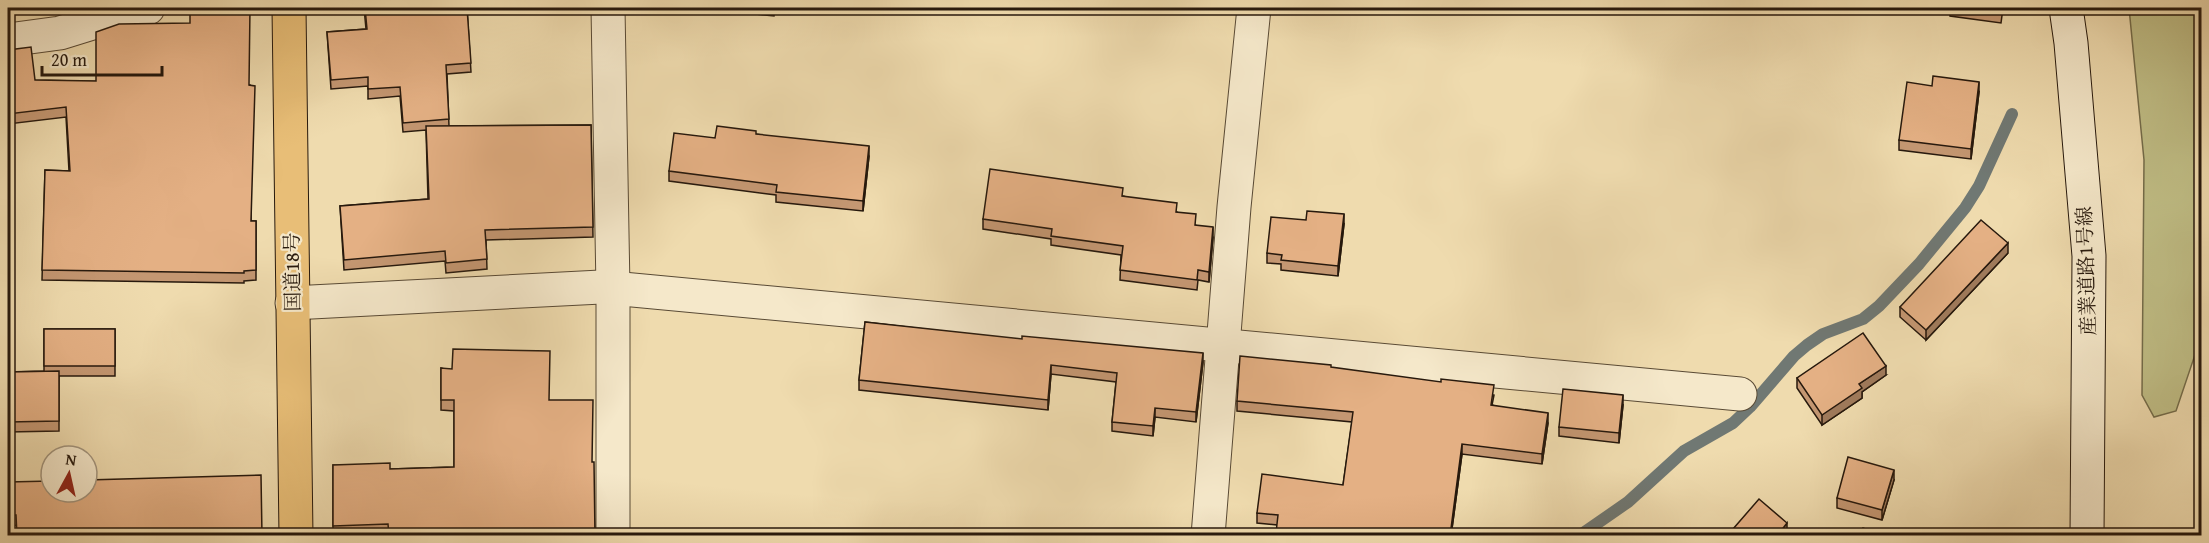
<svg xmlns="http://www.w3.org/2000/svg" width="2209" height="543" viewBox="0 0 2209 543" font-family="'Gentium Book Plus','Noto Serif JP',serif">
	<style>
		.green { fill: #c0be86; stroke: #746c4a; stroke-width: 1.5 }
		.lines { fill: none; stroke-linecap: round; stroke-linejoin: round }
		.stream { stroke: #707873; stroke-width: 12 }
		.street-casing { stroke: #594a35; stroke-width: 35 }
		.secondary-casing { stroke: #27190d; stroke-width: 35 }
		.highway-casing { stroke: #27190d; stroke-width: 35 }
		.street { stroke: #f5e8ca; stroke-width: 33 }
		.secondary { stroke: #f5e8ca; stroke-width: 33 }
		.highway { stroke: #e8be77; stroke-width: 33 }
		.wall { fill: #c49772; stroke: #27190d; stroke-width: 1.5 }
		.shaded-wall { fill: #a07b5c; stroke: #27190d; stroke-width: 1.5 }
		.building { fill: #e4b084; stroke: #27190d; stroke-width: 1.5 }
		.labels { text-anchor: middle; stroke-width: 4.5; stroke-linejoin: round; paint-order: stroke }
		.street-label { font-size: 20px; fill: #27190d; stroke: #f5e8ca }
	</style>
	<rect width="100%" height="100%" fill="#efdbae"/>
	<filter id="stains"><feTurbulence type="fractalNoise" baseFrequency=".00333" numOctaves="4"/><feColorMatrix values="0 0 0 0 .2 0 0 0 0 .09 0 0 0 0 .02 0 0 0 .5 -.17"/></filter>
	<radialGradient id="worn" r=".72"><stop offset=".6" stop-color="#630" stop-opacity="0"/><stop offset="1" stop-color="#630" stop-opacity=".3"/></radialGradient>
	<path class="green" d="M2129,8H2200L2201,10V337L2176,411L2154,417L2142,395L2144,160Z"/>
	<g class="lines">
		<path class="stream" d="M1579,536L1628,502L1684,451L1733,423L1750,407L1794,356L1807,345L1823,334L1863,319L1879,306L1919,264L1965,208L1979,186L2012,114"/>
		<defs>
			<g id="street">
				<path d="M608,8L613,289V536"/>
				<path d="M8,40L60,33L118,15L148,8"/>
				<path d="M292,303L601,287L1740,394"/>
				<path d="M1208,536L1234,207L1254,8"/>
			</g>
			<path id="secondary" d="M2066,8L2071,43L2089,256L2087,536"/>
			<path id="highway" d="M289,8L296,536"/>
		</defs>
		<use href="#street" class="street-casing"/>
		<use href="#secondary" class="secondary-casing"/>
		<use href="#highway" class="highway-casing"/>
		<use href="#street" class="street"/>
		<use href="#secondary" class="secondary"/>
		<use href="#highway" class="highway"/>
	</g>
	<g class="wall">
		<path d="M364,8H467L471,72L447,74L449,126L591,125L593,237L486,240L487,269L446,273L445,261L344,270L340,206L428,199L426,130L403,132L400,96L368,99V86L331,89L327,32L366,29Z"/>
		<path d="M701,8H775L774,16Z"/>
		<path d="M1950,8H2003L2001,23L1950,16Z"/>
		<path d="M8,50L35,80L250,85L251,221H256V280L244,281V283L42,280L45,170L69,171L66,117L8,124Z"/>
		<path d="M1979,92L1971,159L1899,150V140Z"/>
		<path d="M756,134L869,156L863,211L776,202V195L669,181V171L715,138Z"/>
		<path d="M1123,196L1177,212L1213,237L1209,282L1198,280L1197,290L1120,280L1121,255L1051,245V239L983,229V219Z"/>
		<path d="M1344,224L1338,276L1281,270V264L1267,263V253Z"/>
		<path d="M2008,253L1926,340L1900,317V307Z"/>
		<path d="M865,322L1203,362L1196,422L1155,417L1153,436L1112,431V422L1116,382L1051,374L1048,410L859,390V380Z"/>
		<path d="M44,329H115V376H59V431L8,432V372L44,371Z"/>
		<path d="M441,368L549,400L592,462L595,536H333V465L390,469L454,467V411L441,410Z"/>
		<path d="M1331,368L1494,395L1492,405L1548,423L1542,464L1462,454L1451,536H1276L1277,525L1257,523V513L1343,485L1352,422L1237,411V401Z"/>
		<path d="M1886,375L1862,392V398L1822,425L1797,388V378Z"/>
		<path d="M1623,405L1619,443L1559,436V427Z"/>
		<path d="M1894,480L1882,520L1837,508V498Z"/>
		<path d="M8,482L262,536L8,525Z"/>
		<path d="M1733,529H1787L1781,536H1734L1733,535Z"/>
	</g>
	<g class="shaded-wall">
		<path d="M1979,82V92L1971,159V149Z"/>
		<path d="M869,146V156L863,211V201Z"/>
		<path d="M1344,214V224L1338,276V266Z"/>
		<path d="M1213,227V237L1209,282V272Z"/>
		<path d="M2008,243V253L1926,340V330Z"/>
		<path d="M1203,353V362L1196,422V412Z"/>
		<path d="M1051,365V374L1048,410V400Z"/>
		<path d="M1886,366V375L1862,392V398L1822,425V415L1859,384Z"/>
		<path d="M1623,395V405L1619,443V433Z"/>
		<path d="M1155,408V417L1153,436V426Z"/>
		<path d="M1548,413V423L1542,464V454Z"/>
		<path d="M1462,444V454L1451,536H1450Z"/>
		<path d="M1894,470V480L1882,520V510Z"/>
		<path d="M1787,523V529L1781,536H1777Z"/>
	</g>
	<g class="building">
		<path d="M190,8H250L249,85L255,86L251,221H256V270L244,271V273L42,270L45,170L70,171L66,107L8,114V50L31,47L35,80L96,81V32L119,24L190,23Z"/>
		<path d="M365,8H467L471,63L446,65L449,119L403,123L400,87L368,89V77L331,80L327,32L367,29Z"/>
		<path d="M1961,8H2002L2001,13Z"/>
		<path d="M1933,76L1979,82L1971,149L1899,140L1907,82L1932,86Z"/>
		<path d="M591,125L593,227L485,230L487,259L446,263L445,251L344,260L340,206L429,199L426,126Z"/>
		<path d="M717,126L756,131V134L869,146L863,201L776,192L777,185L669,171L674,133L715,138Z"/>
		<path d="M990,169L1123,188L1122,196L1177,203L1176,212L1196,214L1195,225L1213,227L1209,272L1198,270L1197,280L1120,270L1123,246L1051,236L1052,229L983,219Z"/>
		<path d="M1307,211L1344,214L1338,266L1281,260L1282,255L1267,253L1271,217L1306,220Z"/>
		<path d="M1981,220L2008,243L1926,330L1900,307Z"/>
		<path d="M865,322L1022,339V336L1203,353L1196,412L1155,408L1153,426L1112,422L1117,373L1051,365L1048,400L859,380Z"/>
		<rect x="44" y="329" width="71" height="37"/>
		<path d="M1863,333L1886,366L1859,384L1862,388L1822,415L1797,378Z"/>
		<path d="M453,349L550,351L549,400H593L592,462H594L595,536H389L388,524L333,526V465L390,463V469L454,467V400H441V368L452,369Z"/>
		<path d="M1240,356L1331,365V367L1441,382V379L1494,385L1491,405L1548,413L1542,454L1462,444L1450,536H1299L1276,533L1278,515L1257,513L1262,474L1343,485L1353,412L1237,401Z"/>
		<path d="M59,371V421L8,422V372Z"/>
		<path d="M1563,389L1623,395L1619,433L1559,427Z"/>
		<path d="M1848,457L1894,470L1882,510L1837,498Z"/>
		<path d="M261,475L262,536H17L16,515H8V482L51,481V492H87V480Z"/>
		<path d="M1759,499L1787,523L1777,536H1741L1733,529Z"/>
		<path d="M1863,528L1884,536H1860Z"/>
	</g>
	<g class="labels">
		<g class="street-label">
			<text transform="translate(2086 271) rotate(-92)" y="7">産業道路1号線</text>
			<text transform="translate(292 272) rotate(-91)" y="7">国道18号</text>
		</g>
	</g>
	<rect width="2209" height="543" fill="none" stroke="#efdbae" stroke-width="30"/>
	<rect x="9" y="9" width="2191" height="525" fill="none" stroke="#27190d" stroke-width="3"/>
	<rect x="15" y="15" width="2179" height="513" fill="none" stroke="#27190d" stroke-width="1.5"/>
	<g transform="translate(69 474) rotate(8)"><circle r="28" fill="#f5e8ca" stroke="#a3957e" stroke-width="1.5"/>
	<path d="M0-4.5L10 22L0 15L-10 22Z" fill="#8f2418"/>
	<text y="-9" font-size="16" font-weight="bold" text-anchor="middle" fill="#27190d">N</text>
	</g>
	<path d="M42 66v9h120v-9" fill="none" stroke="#27190d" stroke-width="3"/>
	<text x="51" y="66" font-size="18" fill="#27190d" stroke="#f5e8ca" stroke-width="4.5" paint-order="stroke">20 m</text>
	<rect width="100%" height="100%" filter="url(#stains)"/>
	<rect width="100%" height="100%" fill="url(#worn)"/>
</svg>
